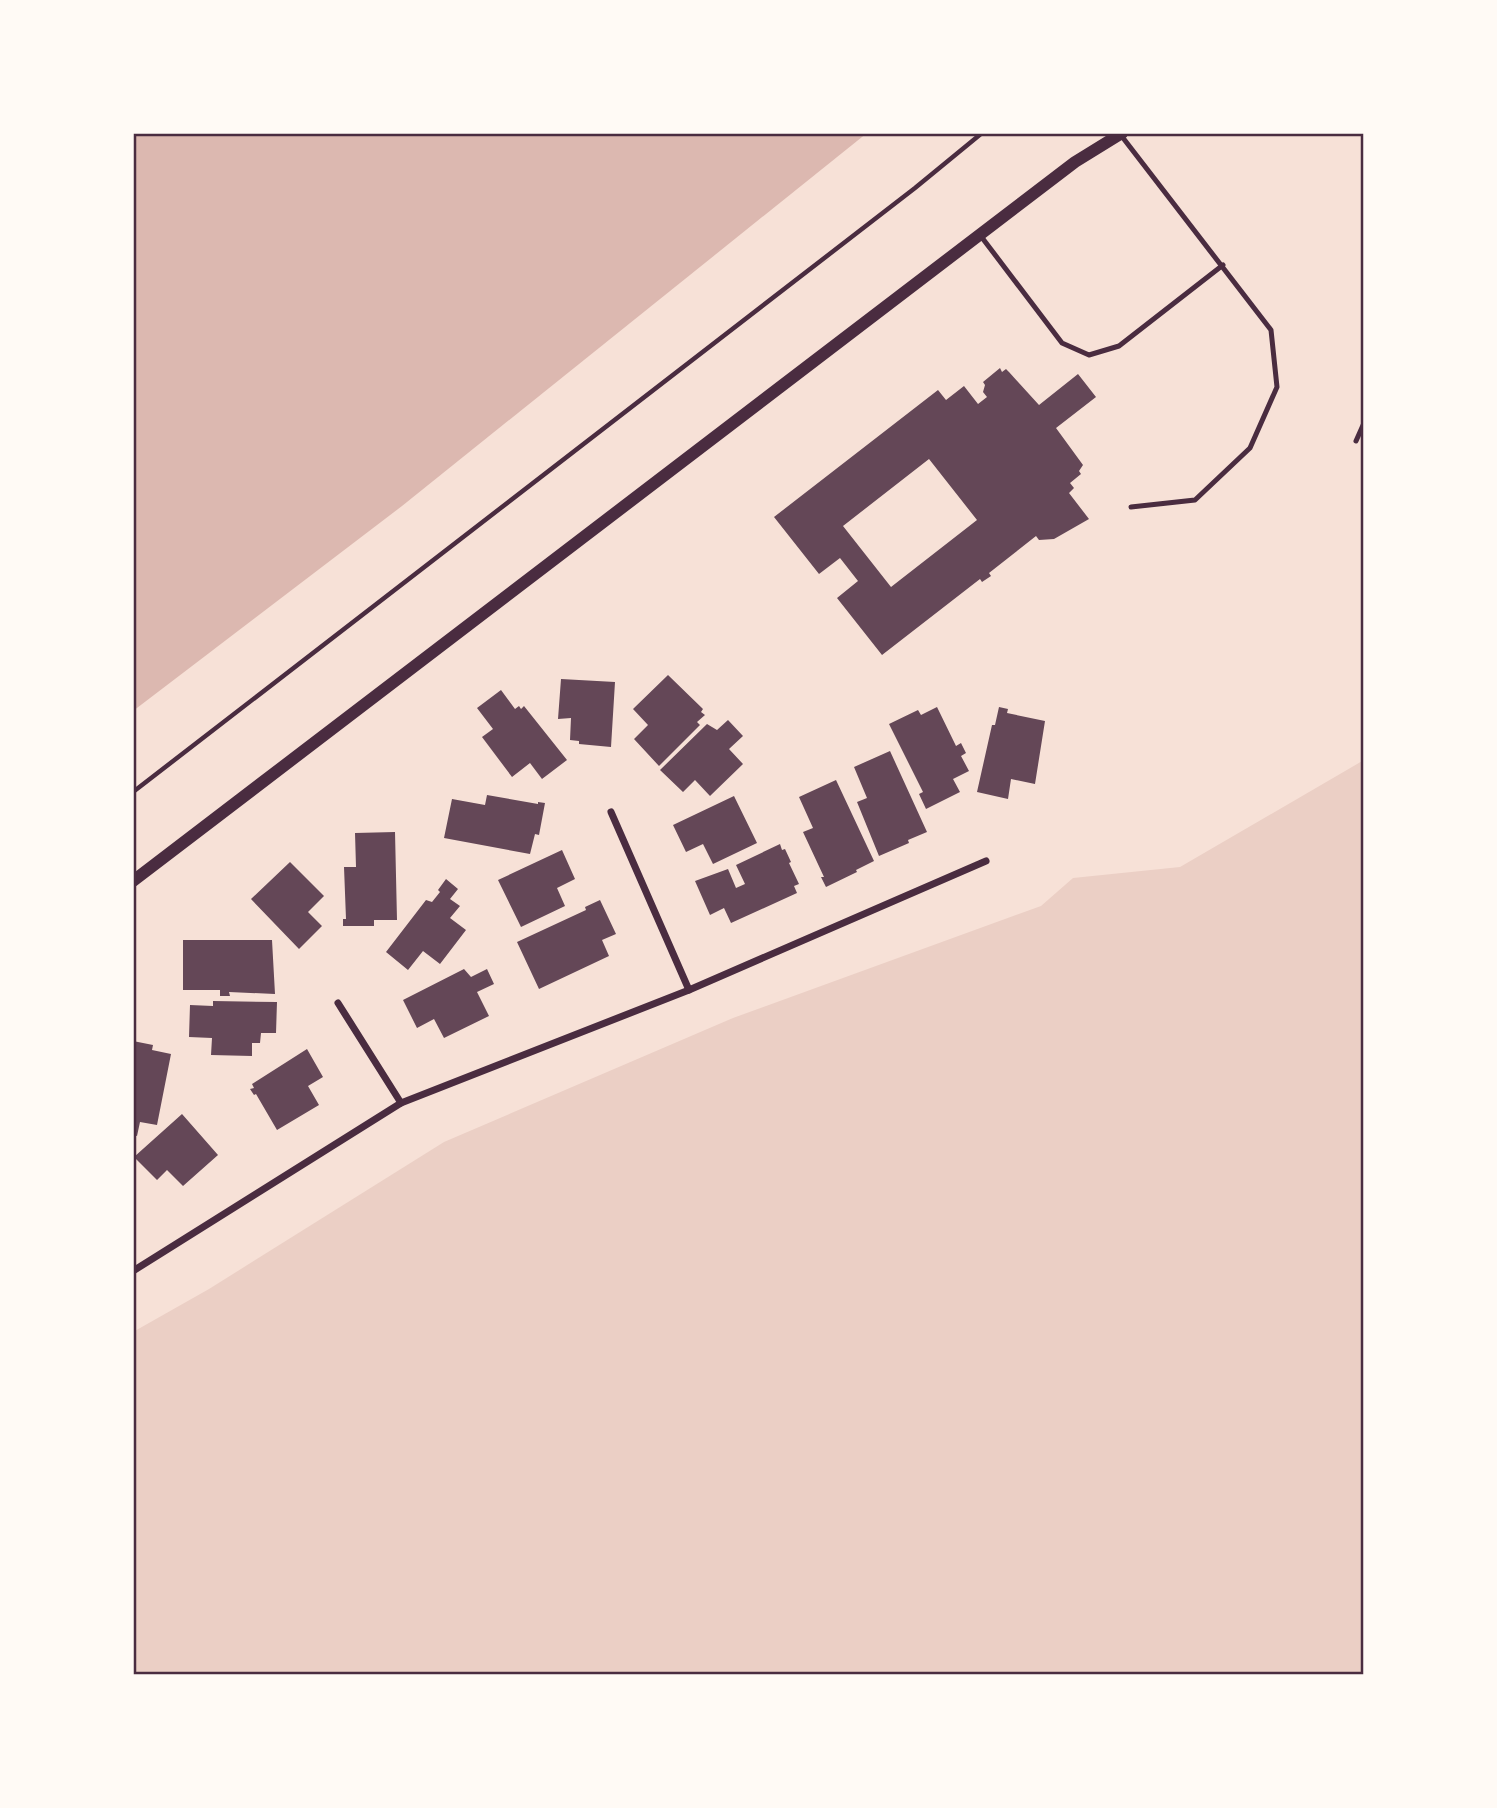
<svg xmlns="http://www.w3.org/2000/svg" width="1497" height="1808" viewBox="0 0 1497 1808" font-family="'Crimson Pro',serif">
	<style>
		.green { fill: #ebcfc5 }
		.water { fill: #dcb8b0 }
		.building { fill: #644757; fill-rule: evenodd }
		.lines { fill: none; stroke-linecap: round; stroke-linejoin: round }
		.path { stroke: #4a2c40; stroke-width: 4.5 }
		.service { stroke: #4a2c40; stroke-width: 5 }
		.minor { stroke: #4a2c40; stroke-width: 7 }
		.tertiary { stroke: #4a2c40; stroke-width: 12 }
		.neatline { fill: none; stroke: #4a2c40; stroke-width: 2.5 }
	</style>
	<rect width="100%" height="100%" fill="#f7e1d7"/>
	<path class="green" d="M1364,760V1675H133V1332L209,1289L444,1142L733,1018L1041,906L1073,878L1180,867Z"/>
	<path class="water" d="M133,133H867L402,506L133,711Z"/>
	<g class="building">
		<path d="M1000,368L1002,372L1006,369L1009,372L1039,405L1078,374L1096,397L1056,428L1083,465L1079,471L1081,474L1070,483L1074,488L1069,493L1089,519L1054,539L1039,540L1036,536L989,573L991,576L982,582L980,579L882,655L837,598L858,581L840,558L819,574L774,517L938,390L946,400L964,386L978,404L987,397L983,392L985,385L983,382ZM929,459L977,520L891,587L843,526Z"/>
		<path d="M668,675L703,709L701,712L705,715L697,722L700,725L659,766L634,739L648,725L633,709Z"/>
		<path d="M561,679L615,682L611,747L579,744V741L570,740L571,718L558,719Z"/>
		<path d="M501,690L515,709L519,706L521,709L524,706L567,760L542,779L530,763L512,777L482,737L493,729L477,708Z"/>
		<path d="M937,707L956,746L961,743L966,753L961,756L969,771L953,779L960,792L926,809L919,794L923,792L889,724L918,710L921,715Z"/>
		<path d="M999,707L1008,709L1007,713L1045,721L1035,784L1011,779L1008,799L977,792L992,725H995Z"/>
		<path d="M728,720L743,736L729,749L743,764L710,796L695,780L683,792L660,770L707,724L717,730Z"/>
		<path d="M890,751L927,832L908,840L909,843L879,856L857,802L867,798L854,767Z"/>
		<path d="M836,780L874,861L856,870L857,872L826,887L821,877H824L803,832L813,828L799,797Z"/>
		<path d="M487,795L538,804V802L545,803L539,835L535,834L530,854L444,838L452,799L485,805Z"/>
		<path d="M734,796L757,843L713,864L703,844L686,852L673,825Z"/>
		<path d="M395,832L397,920H374V926H343V919H346L344,867H356L355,833Z"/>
		<path d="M780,844L782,850L785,849L791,862L789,863L799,884L794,886L797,893L731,923L724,908L710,915L695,881L728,869L736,888L745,884L736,865Z"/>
		<path d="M562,850L575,879L557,888L565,906L521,927L498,880Z"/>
		<path d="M290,862L324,896L308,912L322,926L299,949L251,899Z"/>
		<path d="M446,879L458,889L450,899L460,906L450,918L466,930L440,964L423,951L408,970L386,952L426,900L432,902L440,892L438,890Z"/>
		<path d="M600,900L616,934L602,940L609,956L539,989L517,942L586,910L585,907Z"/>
		<path d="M183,940H272L275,994L229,992L230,996H220V990H183Z"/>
		<path d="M464,969L471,977L487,969L494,984L477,992L489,1016L444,1038L434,1019L417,1028L403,1000Z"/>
		<path d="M213,1001L277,1002L276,1033H261L260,1043H252V1056L211,1055L212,1038L189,1037L190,1005L213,1006Z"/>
		<path d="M133,1041L153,1045L152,1050L171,1054L157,1125L140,1122L137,1136L133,1135Z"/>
		<path d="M307,1049L323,1077L308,1086L319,1105L277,1130L256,1094L254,1095L250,1089L254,1088L252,1084Z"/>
		<path d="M182,1114L218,1155L183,1186L167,1170L157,1180L134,1157Z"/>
	</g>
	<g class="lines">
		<path class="path" d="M133,792L915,188L982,133"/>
		<g class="service">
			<path d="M1120,134L1271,330L1277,387L1250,448L1195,500L1131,507"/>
			<path d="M980,235L1062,343L1089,355L1119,346L1223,265"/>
			<path d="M1356,441L1364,423"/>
		</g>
		<g class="minor">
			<path d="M611,812L689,990"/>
			<path d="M338,1003L401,1103"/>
			<path d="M133,1271L401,1103L689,990L986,861"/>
		</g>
		<path class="tertiary" d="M133,881L1075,162L1122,133"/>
	</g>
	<rect width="1497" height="1808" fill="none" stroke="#fffaf5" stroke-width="270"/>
	<rect x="135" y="135" width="1227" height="1538" class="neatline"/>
</svg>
